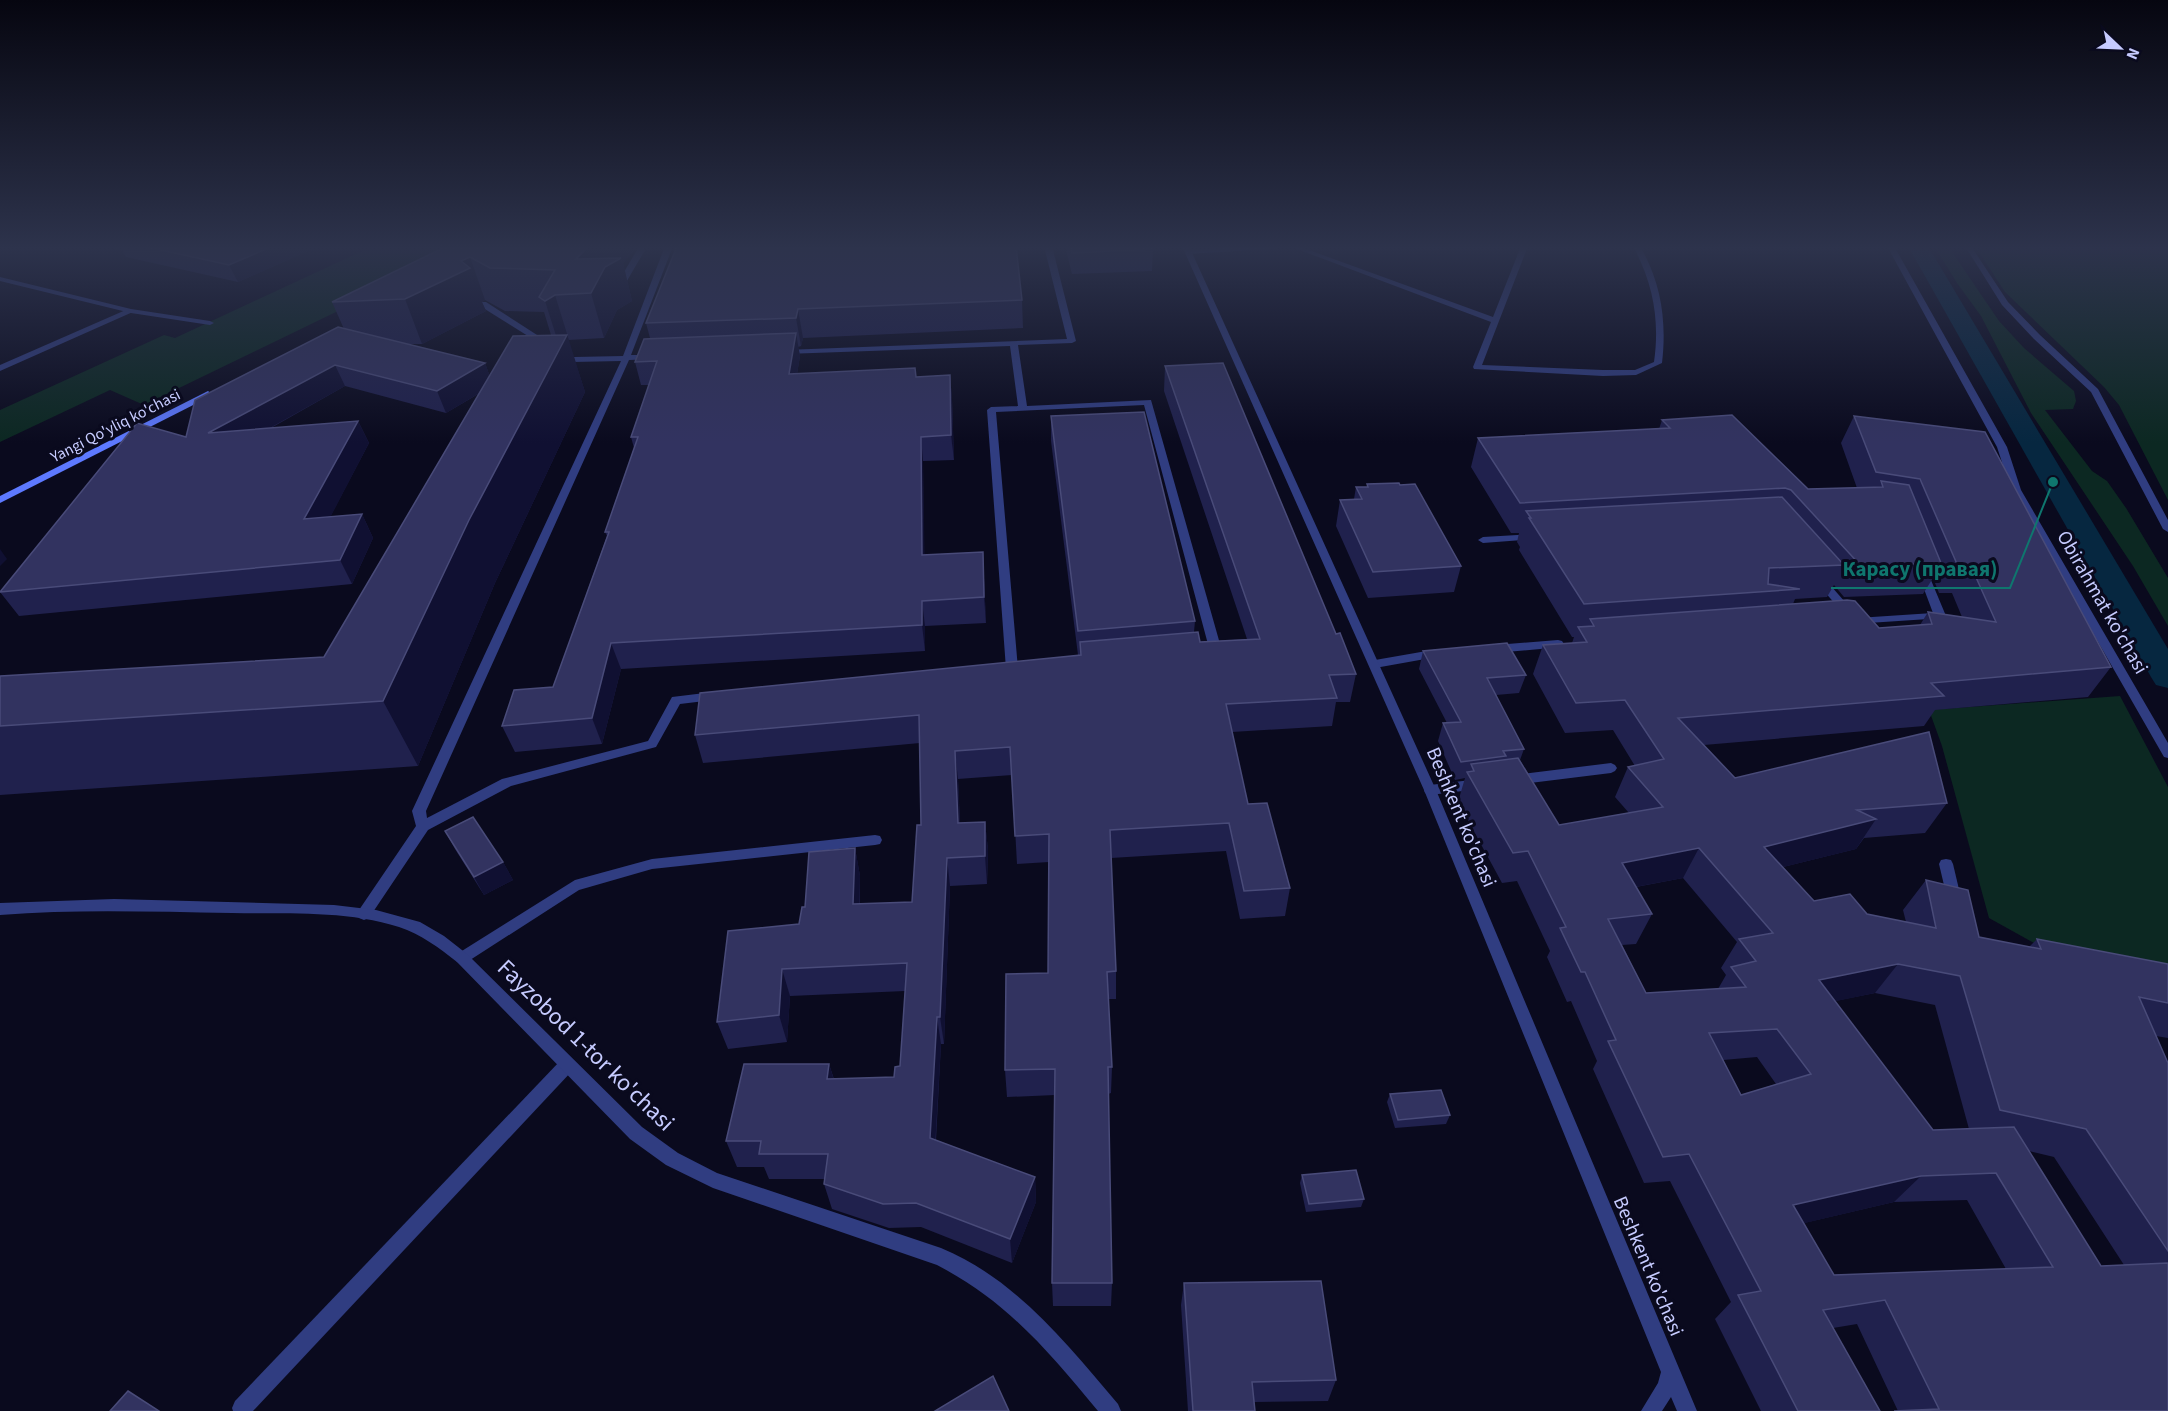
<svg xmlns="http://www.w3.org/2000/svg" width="2168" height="1411" viewBox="0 0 2168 1411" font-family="'Source Sans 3',sans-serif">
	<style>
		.green { fill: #0c2822 }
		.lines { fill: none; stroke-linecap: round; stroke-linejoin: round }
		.canal { fill: #062740; fill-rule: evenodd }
		.lane { fill: #303d81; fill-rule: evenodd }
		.street { fill: #303d81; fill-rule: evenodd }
		.secondary { fill: #5d79ff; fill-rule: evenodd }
		.wall { fill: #20214d; fill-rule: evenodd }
		.shaded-wall { fill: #101032 }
		.building { fill: #323360; stroke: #494b79; stroke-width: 1.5; fill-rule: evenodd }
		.labels { text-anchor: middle; stroke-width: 6; stroke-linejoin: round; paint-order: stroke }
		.far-street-label { font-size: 16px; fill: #c6cbff; stroke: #0a0a1e }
		.street-label { font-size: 20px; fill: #c6cbff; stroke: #0a0a1e }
		.near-street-label { font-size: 24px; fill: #c6cbff; stroke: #0a0a1e }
		.leader { fill: none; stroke: #0f766e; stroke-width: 2 }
		.callout-dot { fill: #0f766e; stroke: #0a0a1e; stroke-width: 2 }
		.callout-label { font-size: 21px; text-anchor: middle; font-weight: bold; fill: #0f766e; stroke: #0a0a1e; stroke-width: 6; stroke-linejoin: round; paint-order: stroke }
	</style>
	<rect width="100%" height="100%" fill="#0a0a1e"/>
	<g class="green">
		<path d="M373,246H472L144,405L110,390L0,442V410L164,335L175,338Z"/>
		<path d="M1934,246H1948L1999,321L2024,348L2074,391L2076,401L2073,409L2045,410L2092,471L2107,481L2126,508L2168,578V626L2133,566L2031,413L1981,316L1957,283Z"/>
		<path d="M1975,246H2168V500L2119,405L2104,387L2005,292Z"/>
		<path d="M2120,696L2168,787V978L2054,954L1989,918L1942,746L1929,710Z"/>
	</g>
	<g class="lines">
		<path class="canal" d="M1908,246H1928L2168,649V688L2156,685L2151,677Z"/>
		<g class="lane">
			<path d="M636,246H643L645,250L621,291H615L614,289L637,250Z"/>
			<path d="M665,246H673L631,355H653L657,357L653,359L629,360L426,811L427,818L502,779L648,741L672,697L713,692L719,696L713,700L680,704L656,747L511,786L428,830L369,918L364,920L359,918L357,914L359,910L416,826L412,811L621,361L572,362L558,353L565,351L574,357L623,356Z"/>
			<path d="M1044,246H1052L1076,341L1072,343L1018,345L1027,406L1151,400L1222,651L1220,654L1212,655L1206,651L1209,648L1144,405L996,412L1018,669L1012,673L1006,669L987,410L991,407L1018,406L1010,346L785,354L781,352L785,350L1067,339Z"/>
			<path d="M1257,246H1287L1283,248L1188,254L1184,252L1188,250Z"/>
			<path d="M1289,246H1298L1493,317L1521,246H1528L1482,365L1603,370H1635L1654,362C1660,320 1653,283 1633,246H1640C1661,282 1667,321 1662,363L1636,375L1603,376L1474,369L1473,367L1491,322Z"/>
			<path d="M1965,246H1971L2008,302L2040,335L2098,389L2168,520V532L2163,529L2091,392L2034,339L2002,305Z"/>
			<path d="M480,302H486L551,344L544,346L480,306Z"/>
			<path d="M128,309L135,311L0,371V365Z"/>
			<path d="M1533,534L1537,535V539L1483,543L1478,540L1483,537Z"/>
			<path d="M1923,570L1928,573L1946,616L1944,618L1853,624L1851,622L1857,618L1933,613L1918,573Z"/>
			<path d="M1820,577L1824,578L1852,610L1853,612L1852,614H1844L1816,582L1815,580L1816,578Z"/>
			<path d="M1558,640L1562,641L1564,644L1562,647L1495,653L1489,649L1495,645Z"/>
			<path d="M1438,649L1442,650L1444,653L1442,656L1375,668L1369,664L1375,660Z"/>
			<path d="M1611,763L1615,765L1617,768L1615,771L1611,773L1514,785L1509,783L1508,780L1509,777L1514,775Z"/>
			<path d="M1479,779L1484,781L1485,784L1484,787L1479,789L1430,795L1425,793L1424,790L1425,787L1430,785Z"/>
			<path d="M875,835L880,836L882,840L880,844L875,845L652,869L579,890L467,962L462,964L457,962L455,958L457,954L575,880L652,859Z"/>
			<path d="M1946,859L1951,860L1953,864L1962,902L1960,906L1955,908L1950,906L1948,902L1939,864L1941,860Z"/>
			<path d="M566,1059L572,1061L574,1066L572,1071L253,1411H233L232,1408L235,1401L560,1061Z"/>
		</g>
		<g class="street">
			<path d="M1182,246H1189L1436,790L1697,1411H1677L1671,1397L1662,1411H1641L1658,1383L1661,1372L1424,790Z"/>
			<path d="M1887,246H1894L2007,447L2021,490L2168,743V758L2164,757L2011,490L1997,447Z"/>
			<path d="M0,277L131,309L210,321L214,323L210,325L131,313L0,281Z"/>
			<path d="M114,899L334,905L376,910L420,922L444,936L467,954L642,1127L678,1153L717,1173L941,1248C1016,1279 1067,1344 1118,1404L1121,1411H1098C1048,1351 1008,1302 937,1265L713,1188L666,1165L630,1139L457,962C439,948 421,934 399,927C346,910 286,914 232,913C154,912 77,909 0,915V903Z"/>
		</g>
		<path class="secondary" d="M208,391L212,394L211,396L0,503V496Z"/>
	</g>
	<g class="wall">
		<path d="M102,246H319L238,282L126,257L122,250Z"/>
		<path d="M447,246L634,250L623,263L632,301L617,310L604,338L568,340L585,392L495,583L418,766L0,795V676L324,657L480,393L446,413L345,386L271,428L358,421L369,443L330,517L362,514L373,538L352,584L19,616L0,592L186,437L344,329L332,302ZM485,300L505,311L544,312L551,335L490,377L485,363L408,344H422L486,311L482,302Z"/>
		<path d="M677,246L1022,300L1023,328L803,338L801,346L798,347L800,356L797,374L916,377L950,375L952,399L954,460L923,461L924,555L984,578L986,623L925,626V651L621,669L602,744L515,752L502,726L553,687L607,536L605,532L634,448L631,437L649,385H641L635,362L650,338L646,323Z"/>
		<path d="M1065,246H1152L1153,249L1152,271L1072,274Z"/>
		<path d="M1165,366L1336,634L1356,674L1350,702H1336L1332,726L1232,732L1248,804L1290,888L1285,916L1240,919L1226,851L1111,858L1116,971V999H1108L1112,1067L1111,1093L1108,1094L1112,1283L1111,1306H1053L1052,1283L1055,1095L1007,1097L1005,1070L1048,973L1049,862L1017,864L1012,775L958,779L960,823L985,822L988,850L987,884L950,886L944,1044H941L936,1140L1035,1177L1036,1202L1012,1263L921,1227L889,1228L832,1209L824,1184L825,1179H769L764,1167H737L726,1141L829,1064L834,1079L894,1077L900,1066L905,991L790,996L787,1042L728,1049L717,1022L799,924L805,907L855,848L860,876V904L912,902L921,825L920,743L703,763L695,735L1078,655L1051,441V416L1195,621L1194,632L1200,642L1247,639L1164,391Z"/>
		<path d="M1854,416L2111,667L2088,697L1935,710L1924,726L1704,745L1735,778L1947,803L1925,833L1864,838L1856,849L1783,867L1814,901L1867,914L1906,922L1903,910L1926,880L1979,937L2029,947L2037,939L2168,964V1038L2156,1036L2168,1063V1411H1898L1857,1324L1833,1328L1880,1411H1761L1715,1319L1731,1302L1670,1181L1644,1183L1593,1069L1597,1061L1571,1001L1567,1002L1547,957L1550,951L1517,881L1502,883L1458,802L1465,778L1455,780L1438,741L1443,723H1447L1419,669L1423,651L1526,675L1519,693L1496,695L1524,749L1520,760L1559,825L1629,813L1615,797L1628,767L1635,766L1613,730L1565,733L1533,674L1543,645L1572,643L1574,637H1572L1519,550L1520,547L1517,542L1519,533H1511L1471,467L1478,438L1659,429L1662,420L1808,489L1857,488L1841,443ZM1933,578L1939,593H1952L1962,617L1928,612L1920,625L1879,628L1793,604L1795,599L1827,597L1834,585L1844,597L1923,594ZM1683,878L1737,942L1721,968L1726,975L1718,989L1646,993L1622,945L1636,944L1652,914L1636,887ZM1875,993L1935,1005L1969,1129L1933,1130L1835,1001ZM1757,1057L1776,1084L1741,1095L1723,1060ZM2029,1151L2054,1157L2124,1265L2101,1266ZM1967,1200L2006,1269L1834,1275L1804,1223L1894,1202Z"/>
		<path d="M1367,484L1461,566L1454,592L1368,598L1336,526L1340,500L1354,499L1356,487H1367Z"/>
		<path d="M445,831L503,862L513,880L484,895L455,849Z"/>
		<path d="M1390,1094L1450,1115L1446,1124L1395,1128L1387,1102Z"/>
		<path d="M1302,1175L1364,1199L1361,1207L1306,1212L1300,1183Z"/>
		<path d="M1184,1283L1336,1380L1328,1401L1254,1402L1255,1411H1188L1181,1305Z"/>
	</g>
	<g class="shaded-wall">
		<path d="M273,246H319L238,282L229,265Z"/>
		<path d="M589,246H634V250L623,263L632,301L617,310L604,338L591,293L576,259Z"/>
		<path d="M470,257L485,300L482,302L486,311L422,344L405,299L461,261Z"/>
		<path d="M555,295L585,392L495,583L418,766L383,701L469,520L559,345L545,301Z"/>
		<path d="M798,309L803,338L801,346L796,318Z"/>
		<path d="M796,333L800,356L793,398L789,374Z"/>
		<path d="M485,363L493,385L446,413L437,391Z"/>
		<path d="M335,365L345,386L221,455L208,433Z"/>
		<path d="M950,375L952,399L954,460L951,435Z"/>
		<path d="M358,421L369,443L317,543L304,519Z"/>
		<path d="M921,437L923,461L925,581L922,555Z"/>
		<path d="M362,514L373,538L352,584L340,560Z"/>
		<path d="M0,549L7,559L0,566Z"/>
		<path d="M983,552L984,578L986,623L984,597Z"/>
		<path d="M922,601L925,626V651L922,625Z"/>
		<path d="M611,643L621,669L602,744L592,718Z"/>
		<path d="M955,751L958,779L961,851L958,823Z"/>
		<path d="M1876,819L1856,849L1746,876L1764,847Z"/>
		<path d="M985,822L988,850L987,884L985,856Z"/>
		<path d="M855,848L860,876L859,932L853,904Z"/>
		<path d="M1699,848L1683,878L1608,892L1622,863Z"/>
		<path d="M947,858L950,886L944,1044L940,1017Z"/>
		<path d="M503,862L513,880L484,895L474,877Z"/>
		<path d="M1898,964L1875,993L1798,1009L1819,980Z"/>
		<path d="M782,969L790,996L787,1042L779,1015Z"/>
		<path d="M937,1017L941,1044L934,1164L930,1138Z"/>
		<path d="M829,1064L837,1090L827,1079Z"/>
		<path d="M1921,1176L1894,1202L1770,1231L1793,1205Z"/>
		<path d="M1035,1177L1036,1202L1012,1263L1010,1239Z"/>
	</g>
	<g class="building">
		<path d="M143,246H273L229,265Z"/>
		<path d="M447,246H589L576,259L621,258L605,267L591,293L555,295L545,301L539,297L555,270L490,268L470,257L461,261L470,268L405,299L332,302Z"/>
		<path d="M677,246H1016L1022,300L798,309L796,318L646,323Z"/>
		<path d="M1070,246H1152L1153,249L1072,253Z"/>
		<path d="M338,327L485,363L437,391L335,365L208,433L358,421L304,519L362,514L340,560L0,592L137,423L186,437L195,400Z"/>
		<path d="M796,333L789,374L915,368L916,377L950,375L951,435L921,437L922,555L983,552L984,597L922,601V625L611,643L592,718L502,726L514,690L553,687L609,532H605L638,437H631L657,361L635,362L644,339Z"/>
		<path d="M567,335L469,520L383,701L0,726V676L324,657L513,336Z"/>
		<path d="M1223,363L1336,634L1340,633L1356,674L1329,675L1337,698L1226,704L1248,804L1267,803L1290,888L1244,891L1229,823L1110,830L1116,971L1107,972L1112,1067H1108L1112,1283H1052L1055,1069L1005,1070L1006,974L1048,973L1049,834L1015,836L1010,747L955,751L958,823L985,822V856L947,858L940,1017H937L930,1138L1035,1177L1010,1239L916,1203L883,1204L824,1184L828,1154H759L761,1141H726L744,1064H829L827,1079L894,1077L895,1067L900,1066L907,963L782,969L779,1015L717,1022L728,931L799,924L802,907H805L809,852L855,848L853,904L912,902L917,825H921L919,715L695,735L700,693L1081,655L1080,642L1198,632L1200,642L1260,639L1165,366Z"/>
		<path d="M1144,412L1195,621L1078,631L1051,416Z"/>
		<path d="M1732,415L1808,489L1883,487L1881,481L1909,485L1941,563L1861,566L1791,490L1785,488L1520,503L1478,438L1670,428L1662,420Z"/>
		<path d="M1854,416L1985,432L2111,667L1931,683L1944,696L1678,718L1735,778L1929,732L1947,803L1857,810L1876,819L1764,847L1814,901L1850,894L1867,914L1936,928L1926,880L1968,890L1979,937L2041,949L2037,939L2168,964V1003L2139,997L2168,1063V1251L2086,1129L2000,1110L1960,976L1898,964L1819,980L1933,1130L2014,1127L2101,1266L2168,1263V1411H1894L1939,1409L1885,1300L1823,1310L1880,1411H1798L1738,1295L1761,1291L1689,1154L1663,1157L1608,1041L1616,1040L1585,972H1581L1560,928L1566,927L1528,851L1513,853L1467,772L1474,771L1471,764L1518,758L1559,825L1663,807L1628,767L1664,759L1625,700L1576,703L1543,645L1587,642L1578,627L1594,626L1590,619L1847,600L1855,601L1879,628L1932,624L1928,612L1996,622L1970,564H1957L1920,479L1876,472ZM1699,848L1773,933L1739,939L1756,961L1731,967L1746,987L1646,993L1608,919L1652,914L1622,863ZM1777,1029L1811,1074L1741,1095L1709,1033ZM1996,1173L2053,1267L1834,1275L1793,1205L1921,1176Z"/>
		<path d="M1399,483L1400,485L1415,484L1461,566L1373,572L1340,500L1362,499L1356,487H1368L1367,484Z"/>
		<path d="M1782,497L1844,565L1769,568L1768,584L1800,589L1584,604L1529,518H1531L1526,511Z"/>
		<path d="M1507,643L1526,675L1487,678L1524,749L1503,751L1506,756L1461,762L1443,723L1461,722L1423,651Z"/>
		<path d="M473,817L503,862L474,877L445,831Z"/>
		<path d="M1441,1090L1450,1115L1398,1120L1390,1094Z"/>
		<path d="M1356,1170L1364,1199L1309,1204L1302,1175Z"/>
		<path d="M1321,1281L1336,1380L1252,1382L1255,1411H1193L1184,1283Z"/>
		<path d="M993,1376L1009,1411H935Z"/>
		<path d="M128,1391L159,1411H110Z"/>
	</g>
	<linearGradient id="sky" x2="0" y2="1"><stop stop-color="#060610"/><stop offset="0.56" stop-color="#2d334c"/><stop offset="1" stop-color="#2d334c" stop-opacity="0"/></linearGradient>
	<rect width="2168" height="443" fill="url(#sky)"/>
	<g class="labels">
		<g class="far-street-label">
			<text transform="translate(115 425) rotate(-27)" y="6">Yangi Qo'yliq ko'chasi</text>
		</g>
		<g class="street-label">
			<text transform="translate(2103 602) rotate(60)" y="7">Obirahmat ko'chasi</text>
			<text transform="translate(1462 817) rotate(67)" y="7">Beshkent ko'chasi</text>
			<text transform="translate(1649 1266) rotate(67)" y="7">Beshkent ko'chasi</text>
		</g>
		<g class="near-street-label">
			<text transform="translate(586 1045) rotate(44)" y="8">Fayzobod 1-tor ko'chasi</text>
		</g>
	</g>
	<path class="leader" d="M2053 482L2010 588H1831"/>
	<circle class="callout-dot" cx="2053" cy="482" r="6"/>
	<g class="callout-label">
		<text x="1920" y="576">Карасу (правая)</text>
	</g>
	<g transform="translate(2120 48) rotate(113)" stroke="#0a0a1e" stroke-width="4.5" paint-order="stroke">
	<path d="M0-4.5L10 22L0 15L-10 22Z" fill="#c6cbff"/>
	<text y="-9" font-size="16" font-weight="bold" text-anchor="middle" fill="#c6cbff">N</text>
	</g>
</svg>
